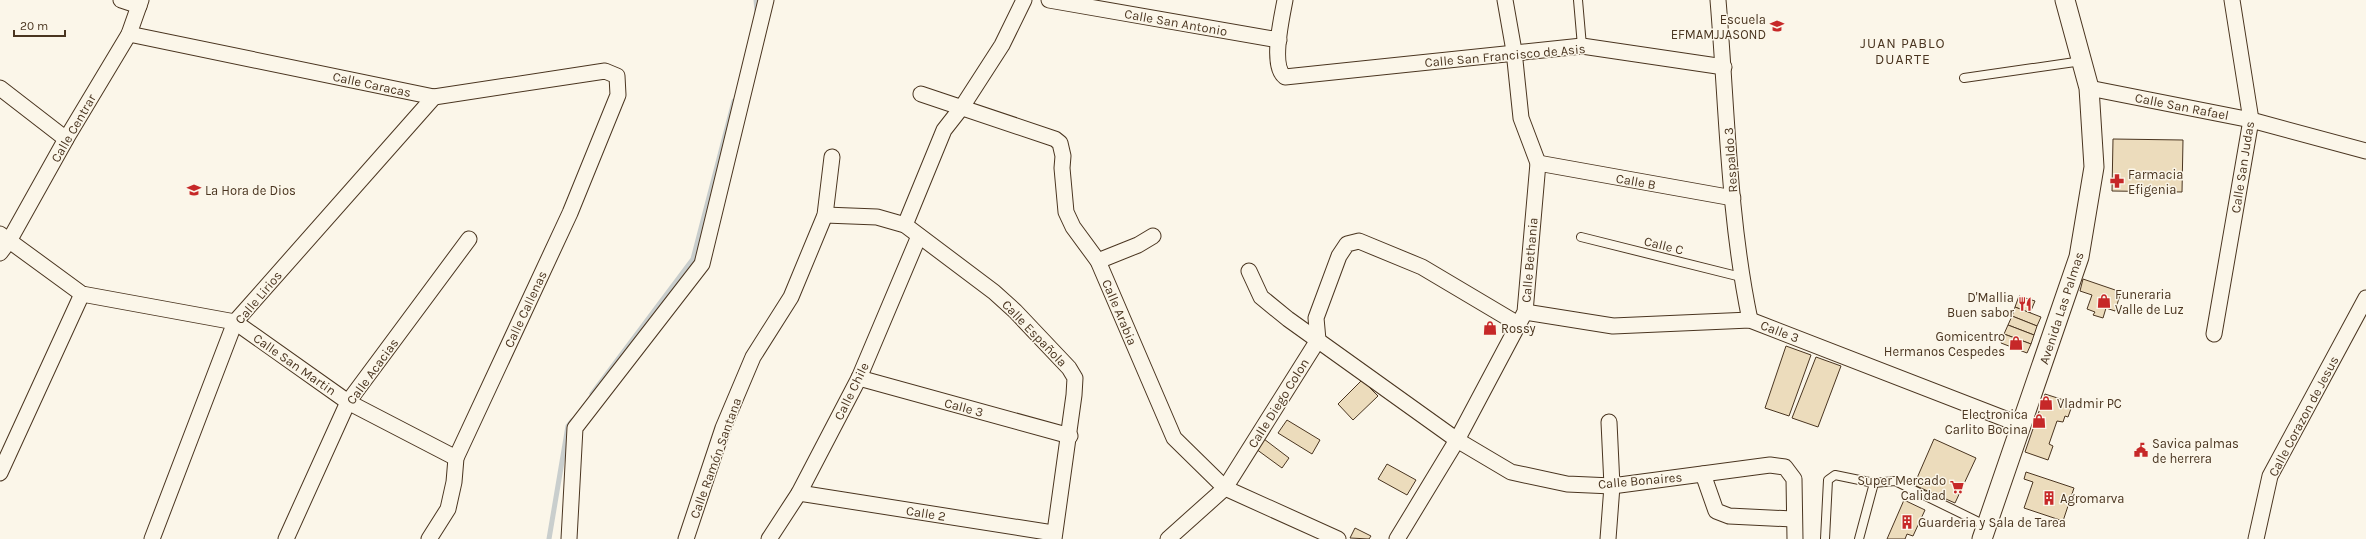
<svg xmlns="http://www.w3.org/2000/svg" width="2366" height="539" viewBox="0 0 2366 539" font-family="Karla,sans-serif">
	<style>
		.lines { fill: none; stroke-linecap: round; stroke-linejoin: round }
		.stream { stroke: #c9cecd; stroke-width: 5 }
		.building { fill: #ecdcbc; stroke: #4a3520 }
		.service-casing { stroke: #4a3520; stroke-width: 10 }
		.minor-casing { stroke: #4a3520; stroke-width: 17 }
		.tertiary-casing { stroke: #4a3520; stroke-width: 21 }
		.service { stroke: #fbf6e9; stroke-width: 8 }
		.minor { stroke: #fbf6e9; stroke-width: 15 }
		.tertiary { stroke: #fbf6e9; stroke-width: 19 }
		.labels { text-anchor: middle; stroke-width: 3; stroke-linejoin: round; paint-order: stroke }
		.poi-label { font-size: 13px; fill: #4a3520; stroke: #fbf6e9; text-anchor: start }
		.street-label { font-size: 13px; fill: #4a3520; stroke: #fbf6e9 }
		.neighbourhood-label { font-size: 14px; letter-spacing: 1px; fill: #4a3520; stroke: #fbf6e9 }
	</style>
	<rect width="100%" height="100%" fill="#fbf6e9"/>
	<g class="lines">
		<g class="stream">
			<path d="M756,0L757,12"/>
			<path d="M592,394L693,259L734,101"/>
			<path d="M549,539L568,426L572,421"/>
		</g>
	</g>
	<g class="building">
		<path d="M2113,139L2183,140L2182,192L2112,191Z"/>
		<path d="M2083,279L2121,292L2115,311L2106,308L2103,318L2093,315L2095,312L2087,309L2092,295L2080,291Z"/>
		<path d="M2019,296L2035,301L2030,313L2015,307Z"/>
		<path d="M2015,307L2041,317L2037,326L2012,316Z"/>
		<path d="M2012,316L2037,326L2034,335L2008,325Z"/>
		<path d="M2008,325L2034,335L2031,344L2004,334Z"/>
		<path d="M2004,334L2031,344L2027,353L2001,343Z"/>
		<path d="M1786,346L1811,355L1789,416L1765,408Z"/>
		<path d="M1816,357L1841,366L1818,427L1792,418Z"/>
		<path d="M1362,380L1378,396L1353,420L1338,404Z"/>
		<path d="M2045,394L2073,403L2068,417L2065,416L2063,422L2057,421L2049,444L2053,446L2048,460L2025,452Z"/>
		<path d="M1287,420L1320,440L1312,454L1278,433Z"/>
		<path d="M1264,439L1289,458L1282,468L1256,449Z"/>
		<path d="M1934,439L1976,458L1955,503L1914,485Z"/>
		<path d="M1387,464L1416,480L1407,495L1378,479Z"/>
		<path d="M2026,472L2074,488L2063,521L2024,508L2033,482L2024,479Z"/>
		<path d="M1904,500L1925,510L1913,536L1907,534L1905,539H1887Z"/>
		<path d="M1355,528L1371,536L1369,539L1350,538Z"/>
	</g>
	<g class="lines">
		<defs>
			<g id="service">
				<path d="M1578,0L1582,46"/>
				<path d="M1964,78L2082,61"/>
				<path d="M1581,237L1741,277"/>
				<path d="M1825,539L1828,480L1835,475L1874,483L1895,481L1987,526"/>
				<path d="M1859,539L1874,483"/>
			</g>
			<g id="minor">
				<path d="M121,0L139,6"/>
				<path d="M1049,0L1279,40"/>
				<path d="M1285,0C1282,17 1270,66 1285,77L1582,46L1724,67"/>
				<path d="M1718,0C1727,106 1728,215 1750,320"/>
				<path d="M129,34L434,97L605,71L617,76L618,95L570,213L456,458L454,482L448,509L429,539"/>
				<path d="M0,88L66,139"/>
				<path d="M2089,88L2251,120L2366,151"/>
				<path d="M921,94L1055,139L1060,143L1063,156L1062,168L1066,212L1073,227L1098,261L1174,438L1225,488L1338,539"/>
				<path d="M1538,163L1733,198"/>
				<path d="M825,215L877,217L905,225L994,292L1015,311L1069,368L1075,378L1074,395L1054,539"/>
				<path d="M905,225L944,130L962,107L1002,45L1024,0"/>
				<path d="M0,234L82,294L235,322L348,402L456,458"/>
				<path d="M0,253L9,241L66,139L129,34L141,0"/>
				<path d="M1098,261L1138,245L1153,236"/>
				<path d="M1249,271L1261,297L1288,319L1457,440L1511,472L1567,484L1612,486L1770,465L1785,467L1794,479L1795,539"/>
				<path d="M1525,312L1613,326L1750,320L2021,425"/>
				<path d="M2214,334L2251,120L2232,0"/>
				<path d="M859,378L1070,436"/>
				<path d="M0,473L82,294"/>
				<path d="M1703,474L1716,511L1729,516L1793,519"/>
				<path d="M799,493L1053,533"/>
				<path d="M152,539L235,322L434,97"/>
				<path d="M286,539L348,402L469,239"/>
				<path d="M569,539L575,428L702,264L766,0"/>
				<path d="M686,539L723,428L753,357L791,297L825,215L832,157"/>
				<path d="M769,539L799,493L859,378L919,236"/>
				<path d="M1168,539L1225,488L1318,340L1316,318L1339,256L1347,244L1359,241L1422,267L1518,324"/>
				<path d="M1397,539L1457,440L1525,312L1538,163L1521,118L1514,51L1505,0"/>
				<path d="M1608,539L1612,486L1609,422"/>
				<path d="M2256,539L2270,476L2366,298"/>
			</g>
			<path id="tertiary" d="M1982,539L2079,257L2094,167L2089,88L2065,0"/>
		</defs>
		<use href="#service" class="service-casing"/>
		<use href="#minor" class="minor-casing"/>
		<use href="#tertiary" class="tertiary-casing"/>
		<use href="#service" class="service"/>
		<use href="#minor" class="minor"/>
		<use href="#tertiary" class="tertiary"/>
	</g>
	<defs>
		<symbol id="school-bare" viewBox="-9 -9 18 18"><path d="M0-5L7-2L0 1L-7-2ZM-4 1L0 2.5L4 1V4Q0 6-4 4Z" fill="#c62828" stroke="#fbf6e9" stroke-width="2.5" paint-order="stroke"/></symbol>
		<symbol id="pharmacy-bare" viewBox="-9 -9 18 18"><path d="M-2-6h4v4h4v4h-4v4h-4v-4h-4v-4h4Z" fill="#c62828" stroke="#fbf6e9" stroke-width="2.5" paint-order="stroke"/></symbol>
		<symbol id="university-bare" viewBox="-9 -9 18 18"><path d="M0-5L7-2L0 1L-7-2ZM-4 1L0 2.5L4 1V4Q0 6-4 4Z" fill="#c62828" stroke="#fbf6e9" stroke-width="2.5" paint-order="stroke"/></symbol>
		<symbol id="shop-bare" viewBox="-9 -9 18 18"><path d="M-5-2.5h2.3a2.7 3.5 0 0 1 5.4 0H5L5.5 6h-11ZM-1.5-2.5h3a1.5 2.3 0 0 0-3 0Z" fill="#c62828" stroke="#fbf6e9" stroke-width="2.5" paint-order="stroke"/></symbol>
		<symbol id="restaurant-bare" viewBox="-9 -9 18 18"><path d="M-5-6h1v4h1v-4h1v4h1v-4h1v5L-1.5 .5V6h-2V.5L-5-1ZM5-6V6H3V1.5H1.5Q1.5-4 5-6Z" fill="#c62828" stroke="#fbf6e9" stroke-width="2.5" paint-order="stroke"/></symbol>
		<symbol id="civic-bare" viewBox="-9 -9 18 18"><path d="M-.6-6.5H3V-4.5H.6V-3L4-1V1h2V6H-6V1h2V-1L-.6-3ZM-1.2 2.5V6h2.4V2.5Z" fill="#c62828" stroke="#fbf6e9" stroke-width="2.5" paint-order="stroke"/></symbol>
		<symbol id="supermarket-bare" viewBox="-9 -9 18 18"><path d="M-6-5.5h2.5l.6 2H6L4.5 2H-2.5L-4.4-4H-6ZM-1.5 3.2a1.3 1.3 0 1 0 .1 0ZM3 3.2a1.3 1.3 0 1 0 .1 0Z" fill="#c62828" stroke="#fbf6e9" stroke-width="2.5" paint-order="stroke"/></symbol>
		<symbol id="building-bare" viewBox="-9 -9 18 18"><path d="M-4-6H4V6H1V3H-1V6H-4ZM-2.5-4.3h1.7v1.8h-1.7ZM.8-4.3h1.7v1.8H.8ZM-2.5-1h1.7V.8h-1.7ZM.8-1h1.7V.8H.8Z" fill="#c62828" stroke="#fbf6e9" stroke-width="2.5" paint-order="stroke"/></symbol>
	</defs>
	<g fill-rule="evenodd">
		<use href="#school-bare" x="1767" y="16" width="20" height="20"/>
		<use href="#pharmacy-bare" x="2107" y="171" width="20" height="20"/>
		<use href="#university-bare" x="184" y="180" width="20" height="20"/>
		<use href="#shop-bare" x="2094" y="291" width="20" height="20"/>
		<use href="#restaurant-bare" x="2015" y="294" width="20" height="20"/>
		<use href="#shop-bare" x="1480" y="318" width="20" height="20"/>
		<use href="#shop-bare" x="2006" y="333" width="20" height="20"/>
		<use href="#shop-bare" x="2036" y="393" width="20" height="20"/>
		<use href="#shop-bare" x="2029" y="411" width="20" height="20"/>
		<use href="#civic-bare" x="2131" y="440" width="20" height="20"/>
		<use href="#supermarket-bare" x="1947" y="477" width="20" height="20"/>
		<use href="#building-bare" x="2039" y="488" width="20" height="20"/>
		<use href="#building-bare" x="1897" y="512" width="20" height="20"/>
	</g>
	<g class="labels">
		<g class="poi-label">
			<text x="1766" y="24" text-anchor="end">Escuela<tspan x="1766" dy="15">EFMAMJJASOND</tspan></text>
			<text x="2128" y="179">Farmacia<tspan x="2128" dy="15">Efigenia</tspan></text>
			<text x="205" y="195">La Hora de Dios</text>
			<text x="2115" y="299">Funeraria<tspan x="2115" dy="15">Valle de Luz</tspan></text>
			<text x="2014" y="302" text-anchor="end">D'Mallia<tspan x="2014" dy="15">Buen sabor</tspan></text>
			<text x="1501" y="333">Rossy</text>
			<text x="2005" y="341" text-anchor="end">Gomicentro<tspan x="2005" dy="15">Hermanos Cespedes</tspan></text>
			<text x="2057" y="408">Vladmir PC</text>
			<text x="2028" y="419" text-anchor="end">Electronica<tspan x="2028" dy="15">Carlito Bocina</tspan></text>
			<text x="2152" y="448">Savica palmas<tspan x="2152" dy="15">de herrera</tspan></text>
			<text x="1946" y="485" text-anchor="end">Super Mercado<tspan x="1946" dy="15">Calidad</tspan></text>
			<text x="2060" y="503">Agromarva</text>
			<text x="1918" y="527">Guarderia y Sala de Tarea</text>
		</g>
		<g class="street-label">
			<text transform="translate(1176 22) rotate(10)" y="5">Calle San Antonio</text>
			<text transform="translate(1505 55) rotate(-5)" y="5">Calle San Francisco de Asis</text>
			<text transform="translate(372 84) rotate(12)" y="5">Calle Caracas</text>
			<text transform="translate(2182 106) rotate(11)" y="5">Calle San Rafael</text>
			<text transform="translate(73 128) rotate(-60)" y="5">Calle Centrar</text>
			<text transform="translate(1730 160) rotate(-94)" y="5">Respaldo 3</text>
			<text transform="translate(2242 167) rotate(-81)" y="5">Calle San Judas</text>
			<text transform="translate(1636 181) rotate(10)" y="5">Calle B</text>
			<text transform="translate(1664 245) rotate(14)" y="5">Calle C</text>
			<text transform="translate(1529 260) rotate(-85)" y="5">Calle Bethania</text>
			<text transform="translate(258 297) rotate(-50)" y="5">Calle Lirios</text>
			<text transform="translate(2061 308) rotate(-72)" y="5">Avenida Las Palmas</text>
			<text transform="translate(525 309) rotate(-65)" y="5">Calle Callenas</text>
			<text transform="translate(1120 312) rotate(67)" y="5">Calle Arabia</text>
			<text transform="translate(1780 331) rotate(21)" y="5">Calle 3</text>
			<text transform="translate(1035 333) rotate(46)" y="5">Calle Española</text>
			<text transform="translate(295 364) rotate(35)" y="5">Calle San Martin</text>
			<text transform="translate(372 371) rotate(-54)" y="5">Calle Acacias</text>
			<text transform="translate(851 391) rotate(-64)" y="5">Calle Chile</text>
			<text transform="translate(1278 403) rotate(-58)" y="5">Calle Diego Colon</text>
			<text transform="translate(964 407) rotate(15)" y="5">Calle 3</text>
			<text transform="translate(2303 416) rotate(-62)" y="5">Calle Corazon de Jesus</text>
			<text transform="translate(715 458) rotate(-70)" y="5">Calle Ramón Santana</text>
			<text transform="translate(1640 480) rotate(-5)" y="5">Calle Bonaires</text>
			<text transform="translate(926 513) rotate(9)" y="5">Calle 2</text>
		</g>
		<g class="neighbourhood-label">
			<text x="1903" y="48">JUAN PABLO<tspan x="1903" dy="16">DUARTE</tspan></text>
		</g>
	</g>
	<path d="M14 30v6h51v-6" fill="none" stroke="#4a3520" stroke-width="2"/>
	<text x="20" y="30" font-size="12" fill="#4a3520" stroke="#fbf6e9" stroke-width="3" paint-order="stroke">20 m</text>
</svg>
